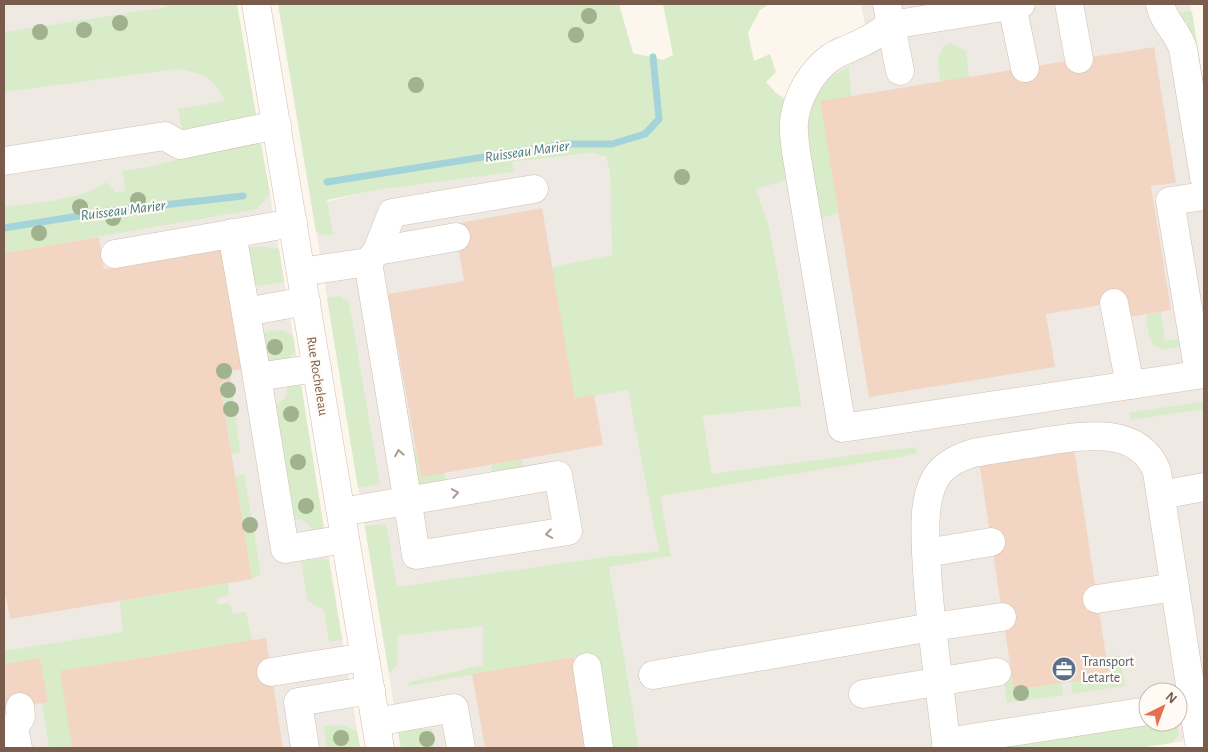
<svg xmlns="http://www.w3.org/2000/svg" width="1208" height="752" viewBox="0 0 1208 752" font-family="'Alegreya Sans',sans-serif">
	<style>
		.industrial { fill: #efe9e4; fill-rule: evenodd }
		.green { fill: #d8ecc9 }
		.lines { fill: none; stroke-linecap: round; stroke-linejoin: round }
		.stream { stroke: #a5d3da; stroke-width: 7 }
		.building { fill: #f3d5c3 }
		.minor-casing { stroke: #d1beb0; stroke-width: 29 }
		.minor { stroke: #fff; stroke-width: 28 }
		.tree { fill: #a0b28e }
		.oneway { stroke: #af9d94 }
		.labels { text-anchor: middle; stroke-width: 4.5; stroke-linejoin: round; paint-order: stroke }
		.street-label { font-size: 14px; fill: #7a5c4d; stroke: #fffaf3 }
		.service-label { font-size: 14px; fill: #4e5e75; stroke: #fffaf3; text-anchor: start }
		.water-label { font-size: 15px; font-style: italic; fill: #437c86; stroke: #fffaf3 }
	</style>
	<rect width="100%" height="100%" fill="#fdf6ec"/>
	<g class="industrial">
		<path d="M4,4H189L4,32Z"/>
		<path d="M861,4H1190L1204,87V738L1138,748H401L312,205L377,190L514,172L512,162L592,153L606,157L610,172L614,292L713,481L703,416L802,406L769,226L756,189L817,51L833,38L866,30ZM1148,692H1178V722H1148Z"/>
		<path d="M239,18L270,194L360,748H4V52Z"/>
	</g>
	<g class="green">
		<path d="M166,4H237L256,115L234,124L183,133L178,109L225,101C213,76 203,74 177,69L4,92V32L167,7Z"/>
		<path d="M278,4H619L633,53L663,60L673,55L663,4H770L760,10L748,33L754,61L770,54L776,72L766,82L776,93L787,100L781,131L786,180L756,189L769,226L802,406L703,416L712,474L915,447L917,454L660,496L671,556L609,567L639,748H612L596,653L407,686L410,682L483,665V626L397,636V665L389,673L365,526L386,524L397,587L607,557L659,551L628,390L575,399L552,267L612,255L610,172L606,157L592,153L512,162L514,172L378,190L327,200L333,235H323L316,232Z"/>
		<path d="M1189,11L1192,12L1204,87V124L1187,21L1176,22V13Z"/>
		<path d="M951,43L966,51L969,77L940,82L938,59L943,47Z"/>
		<path d="M849,67L851,96L839,213L818,219C809,165 785,95 849,67Z"/>
		<path d="M251,141L261,145L270,194L257,209L4,253V207C36,202 80,201 107,182L115,192L125,191L123,171L148,167Z"/>
		<path d="M247,247H264L279,249L284,282L259,286L253,284Z"/>
		<path d="M340,296L349,303L350,308L380,484L358,488L327,298Z"/>
		<path d="M1161,312L1165,341L1178,339L1181,342V345C1177,348 1174,348 1169,349C1147,351 1149,331 1146,315Z"/>
		<path d="M283,330L293,336L295,352L289,358L267,362L262,332Z"/>
		<path d="M231,382L240,452L232,454L220,383Z"/>
		<path d="M301,385L324,530L312,533L311,527L301,519L294,520L274,404C283,403 288,396 287,387Z"/>
		<path d="M1204,401V409L1130,420L1129,413Z"/>
		<path d="M416,448L421,477L444,472L446,482L418,487L411,449Z"/>
		<path d="M522,459L523,469L492,474L491,465Z"/>
		<path d="M244,474L261,574L252,579L235,476Z"/>
		<path d="M318,559H325L329,562L342,640L329,642L324,610L308,601L301,562Z"/>
		<path d="M228,583L229,595L217,599L218,605L227,603L231,606L232,614L246,612L252,640L61,671L72,748H49L42,703L48,702L40,658L4,664V651L123,632L120,601Z"/>
		<path d="M1120,655L1125,686L1072,694L1071,682L1106,658Z"/>
		<path d="M1011,671L1014,690L1062,683L1063,695L1007,703L1003,672Z"/>
		<path d="M1156,722L1171,723L1178,728L1179,734L1172,743L1138,748H985Z"/>
		<path d="M342,725L357,731L360,748H327L324,726Z"/>
		<path d="M411,728L432,729L435,748H401L398,733Z"/>
	</g>
	<g class="lines">
		<g class="stream">
			<path d="M327,182L565,144H612L645,134L659,119L653,57"/>
			<path d="M4,228L110,211L243,196"/>
		</g>
	</g>
	<g class="building">
		<path d="M1154,47L1176,183L1151,186L1171,310L1128,317L1125,301L1046,314L1055,367L869,397L820,101Z"/>
		<path d="M542,208L575,399L594,395L603,445L421,477L388,294L464,281L454,224Z"/>
		<path d="M99,237L104,269L224,249L245,369L230,371L231,382L220,383L252,579L10,619L6,597H4V253Z"/>
		<path d="M1074,447L1109,676L1014,690L979,461Z"/>
		<path d="M266,638L283,748H72L60,671Z"/>
		<path d="M574,657L589,748H485L472,674Z"/>
		<path d="M40,658L48,702L4,709V664Z"/>
	</g>
	<g class="lines">
		<defs>
			<g id="minor">
				<path d="M256,4L380,748"/>
				<path d="M887,4L891,25L1021,4"/>
				<path d="M1069,4L1079,59"/>
				<path d="M1160,4C1163,21 1178,32 1183,49L1204,177"/>
				<path d="M1012,5L1025,68"/>
				<path d="M900,71L891,25C882,30 874,37 865,41C854,47 841,51 830,58C811,72 797,97 794,121C793,131 795,142 796,152L842,428L1204,374"/>
				<path d="M4,161L165,136L180,145L277,125"/>
				<path d="M232,233L257,377"/>
				<path d="M377,251L392,213L534,189"/>
				<path d="M115,254L293,223"/>
				<path d="M301,272L368,262L377,251L456,237"/>
				<path d="M1114,303L1130,385"/>
				<path d="M246,312L306,301"/>
				<path d="M317,368L257,377L285,549L345,539"/>
				<path d="M1199,374L1170,201L1204,196"/>
				<path d="M1161,495L1204,487"/>
				<path d="M341,512L424,498L558,475L568,531L416,555C401,457 384,359 368,262"/>
				<path d="M926,553L991,542"/>
				<path d="M1097,599L1175,587"/>
				<path d="M587,667L599,748"/>
				<path d="M271,672L365,657"/>
				<path d="M653,675L932,627L1002,617"/>
				<path d="M863,694L997,672"/>
				<path d="M1178,707L1193,704L1200,748"/>
				<path d="M376,722L454,708L461,748"/>
				<path d="M946,742C939,678 928,613 926,549C925,527 924,501 934,481C941,466 957,458 973,453C995,449 1018,446 1041,442C1081,436 1139,424 1157,472L1193,704"/>
				<path d="M18,748L14,728L21,717L20,707"/>
				<path d="M305,748L298,702L371,690"/>
				<path d="M947,748L946,742L1148,711"/>
			</g>
		</defs>
		<use href="#minor" class="minor-casing"/>
		<use href="#minor" class="minor"/>
	</g>
	<g class="tree">
		<circle cx="589" cy="16" r="8"/>
		<circle cx="120" cy="23" r="8"/>
		<circle cx="84" cy="30" r="8"/>
		<circle cx="40" cy="32" r="8"/>
		<circle cx="576" cy="35" r="8"/>
		<circle cx="416" cy="85" r="8"/>
		<circle cx="682" cy="177" r="8"/>
		<circle cx="138" cy="200" r="8"/>
		<circle cx="80" cy="207" r="8"/>
		<circle cx="113" cy="218" r="8"/>
		<circle cx="39" cy="233" r="8"/>
		<circle cx="275" cy="347" r="8"/>
		<circle cx="224" cy="371" r="8"/>
		<circle cx="228" cy="390" r="8"/>
		<circle cx="231" cy="409" r="8"/>
		<circle cx="291" cy="414" r="8"/>
		<circle cx="298" cy="462" r="8"/>
		<circle cx="306" cy="506" r="8"/>
		<circle cx="250" cy="525" r="8"/>
		<circle cx="1021" cy="693" r="8"/>
		<circle cx="341" cy="738" r="8"/>
		<circle cx="427" cy="739" r="8"/>
	</g>
	<defs><path id="oneway-chevron" d="M-2-3.5L2.5 0L-2 3.5" fill="none" stroke-width="1.6" stroke-linecap="round" stroke-linejoin="round" transform="scale(1.25)"/></defs>
	<g class="oneway">
		<use href="#oneway-chevron" transform="translate(399 453) rotate(-100)"/>
		<use href="#oneway-chevron" transform="translate(455 493) rotate(-10)"/>
		<use href="#oneway-chevron" transform="translate(549 534) rotate(171)"/>
	</g>
	<defs>
		<symbol id="office-disc" viewBox="-11 -11 22 22"><circle r="9.5" fill="#5c6f8a" stroke="#fffaf3"/><path d="M-6-3h4V-5.5h4V-3h4V5H-6ZM-1-4.5V-3h2v-1.5ZM-6 0V1H6V0Z" fill="#fff"/></symbol>
	</defs>
	<g fill-rule="evenodd">
		<use href="#office-disc" x="1050" y="655" width="28" height="28"/>
	</g>
	<g class="labels">
		<g class="street-label">
			<text transform="translate(318 376) rotate(81)" y="5">Rue Rocheleau</text>
		</g>
		<g class="service-label">
			<text x="1082" y="666">Transport<tspan x="1082" dy="16">Letarte</tspan></text>
		</g>
		<g class="water-label">
			<text transform="translate(527 151) rotate(-8)" y="5">Ruisseau Marier</text>
			<text transform="translate(123 210) rotate(-7)" y="5">Ruisseau Marier</text>
		</g>
	</g>
	<rect width="1208" height="752" fill="none" stroke="#7a5c4d" stroke-width="10"/>
	<g transform="translate(1163 707) rotate(42)"><circle r="24" fill="#fffaf3" stroke="#cabbb1"/>
	<path d="M0-4L9 19L0 12L-9 19Z" fill="#e76f51"/>
	<text y="-8" font-size="14" font-weight="bold" text-anchor="middle" fill="#7a5c4d">N</text>
	</g>
</svg>
